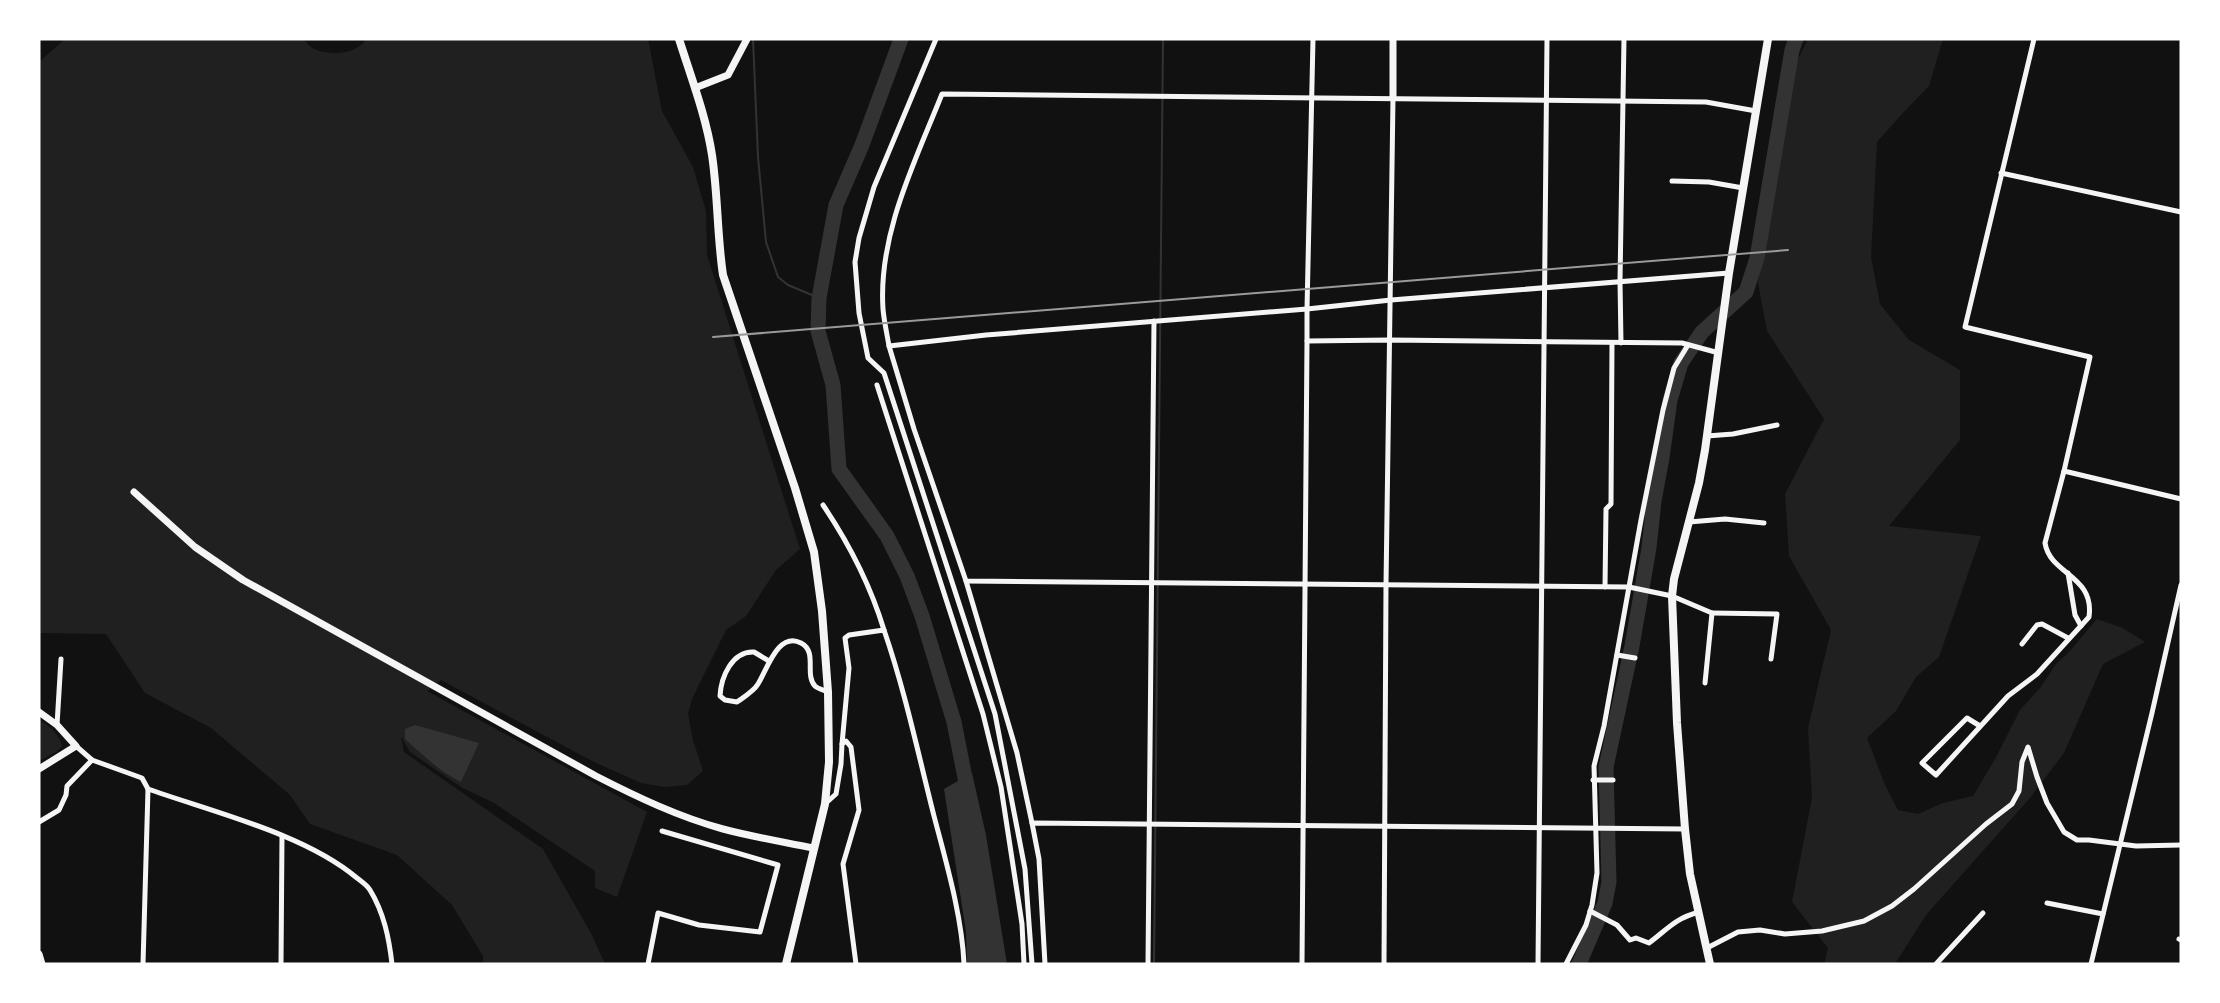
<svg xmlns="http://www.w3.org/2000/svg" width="2220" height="1003" viewBox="0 0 2220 1003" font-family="'Open Sans',sans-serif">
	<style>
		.green { fill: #202020 }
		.water { fill: #333 }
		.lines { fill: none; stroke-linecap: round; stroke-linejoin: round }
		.stream { stroke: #333; stroke-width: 2 }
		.river { stroke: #333; stroke-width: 15 }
		.minor { stroke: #f5f5f5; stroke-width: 5 }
		.tertiary { stroke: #f5f5f5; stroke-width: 7 }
		.secondary { stroke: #f5f5f5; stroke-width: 8 }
		.rail { stroke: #9a9a9a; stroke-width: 2 }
	</style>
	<rect width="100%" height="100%" fill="#111"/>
	<g class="green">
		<path d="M65,39H303C306,42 310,47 314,49C330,56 357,55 366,39H648L662,111L693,167L706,211L707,255L800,549L776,570L746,616L726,630L692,699L688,714L693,740L703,771L687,785L664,787L641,783L594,762L441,680L427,691L647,812L617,897L595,888V871L494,803L461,787L410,752L401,736L404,752L543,849L592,935L605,964H483V956L452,905L397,855L310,824L290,795L211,728L145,693L106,634L39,633V62Z"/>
		<path d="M1808,39H1943L1929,86L1901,115L1877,142L1871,257L1880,304L1909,340L1960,370V440L1889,526L1981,536L1939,657L1916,677L1896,711L1867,738L1885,785L1898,810L1918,814L1943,803L1973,796L1995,759L2020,710L2040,688L2056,664L2069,652L2097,619L2123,628L2145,642L2103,664L2064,753L2030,798L1926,915L1895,964H1824L1828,948L1792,902L1812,798L1808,728L1831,630L1789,556L1785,494L1824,419L1767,331L1758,283L1764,188L1775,105Z"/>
		<path d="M39,720C50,726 59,734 62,746L56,752L39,761Z"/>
	</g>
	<g class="water">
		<path d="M415,725L479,743L461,782C440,772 422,754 405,739V729Z"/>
		<path d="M972,773L986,835L1007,964H967L966,932L944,789Z"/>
	</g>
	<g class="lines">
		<g class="stream">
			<path d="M753,39L758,157L766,242L778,277L788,285L819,298"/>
			<path d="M1154,964L1163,39"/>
		</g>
		<g class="river">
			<path d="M901,39L862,145L836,205L819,298L818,331L833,385L839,469L887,536L907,576L922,616L954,722L969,798"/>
			<path d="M1579,964L1605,903L1609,882L1606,767L1632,646L1649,548L1654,501L1662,458L1670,400L1681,363L1702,332L1746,292L1757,258L1792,50L1796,39"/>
		</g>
		<g class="minor">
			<path d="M936,39L874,187L859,238L855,262L859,313L868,358L884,373L995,714L1025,869L1032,964"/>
			<path d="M1313,39L1307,309L1391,300L1729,273"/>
			<path d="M2034,39L1965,327L2090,357L2064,471L2181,499"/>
			<path d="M2001,173L2181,212"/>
			<path d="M1672,181L1709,182L1743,188"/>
			<path d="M1621,343L1620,281L1624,39"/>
			<path d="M889,346L914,429L966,581L1629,587L1672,596L1712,613L1705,683"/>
			<path d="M1719,353L1682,343L1390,340L1307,341V309L986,335L889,346C887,334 884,321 883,309C878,234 915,162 942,94L1706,102L1756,111"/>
			<path d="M877,385L983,714L1001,787L1022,924L1024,964"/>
			<path d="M1707,436L1733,434L1777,425"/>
			<path d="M823,505C850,545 870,584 884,630"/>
			<path d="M1689,522L1725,519L1764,523"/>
			<path d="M2068,573L2075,615L2081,626"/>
			<path d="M966,581L1017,753L1032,823"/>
			<path d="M1605,587L1606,509L1611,504L1612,343"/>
			<path d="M1712,613L1777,614L1771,659"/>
			<path d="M2022,644L2037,625L2042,624L2068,638"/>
			<path d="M1617,655L1635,658"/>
			<path d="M769,661L754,652C732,651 721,677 720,696L725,700L737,702C744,697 754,691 758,684C767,670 778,631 801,643C818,652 804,674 815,686C818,689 824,690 828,692"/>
			<path d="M57,725L61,659"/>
			<path d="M1980,726L1967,718L1922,763L1936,775L2008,696L2037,674L2089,617C2095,575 2050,575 2045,543L2064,471"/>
			<path d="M842,744L849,668L845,638L849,635L884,630C905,691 918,753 934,816C946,862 962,916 964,964"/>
			<path d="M76,746L92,760L142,778L148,789L143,964"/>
			<path d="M1593,780H1613"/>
			<path d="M148,789C213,812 305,834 357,878C362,882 367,885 370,890C384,913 389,938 392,964"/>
			<path d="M826,803L836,794L841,764L842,744L846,741L851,747L859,810L843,864L856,964"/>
			<path d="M39,822L59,810L66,795L67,786L92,760"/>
			<path d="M2047,903L2103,914"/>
			<path d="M1590,911L1617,925L1630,940L1636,938L1649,943C1669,928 1674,919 1699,912"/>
			<path d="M2179,939L2181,940"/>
			<path d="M1707,948L1738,932L1760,930L1785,934L1822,931L1864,921L1892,906L1914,889L1986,824L2012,804L2019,791L2022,762L2028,747L2037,777L2047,803L2064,832L2077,840H2089L2136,846L2181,845"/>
			<path d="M281,964L282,836"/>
			<path d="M648,964L658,913L699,925L760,932L778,865L662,831"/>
			<path d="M1045,964L1039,859L1032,823L1685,829"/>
			<path d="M1148,964L1154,321"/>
			<path d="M1302,964L1307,341"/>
			<path d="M1384,964L1386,584L1393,98"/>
			<path d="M1538,964L1547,39"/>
			<path d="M1566,964L1586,925L1592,905L1597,873L1594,766L1604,726L1641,520L1663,410L1674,368L1688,345"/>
			<path d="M1936,964L1983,913"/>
			<path d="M2091,964L2152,713L2181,585"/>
		</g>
		<g class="tertiary">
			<path d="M695,88L728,75L747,39"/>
			<path d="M1393,98V39"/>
			<path d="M134,492L195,547L243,580L596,776C637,797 679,817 723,829C753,837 784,842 813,848"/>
			<path d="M39,712L57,725L76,746L39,769"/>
			<path d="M39,954L42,964"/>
		</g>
		<g class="secondary">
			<path d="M679,39C691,77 706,116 712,155C718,195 717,235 723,275L795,488L814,552L822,611L828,692L829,762L825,804L786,964"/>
			<path d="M1710,964L1690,874L1685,829L1677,723L1672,596L1674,579L1699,483L1705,450L1729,273L1768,39"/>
		</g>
		<path class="rail" d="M713,337L1788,250"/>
	</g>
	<rect width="2220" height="1003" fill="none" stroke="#ffffff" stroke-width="81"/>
</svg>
